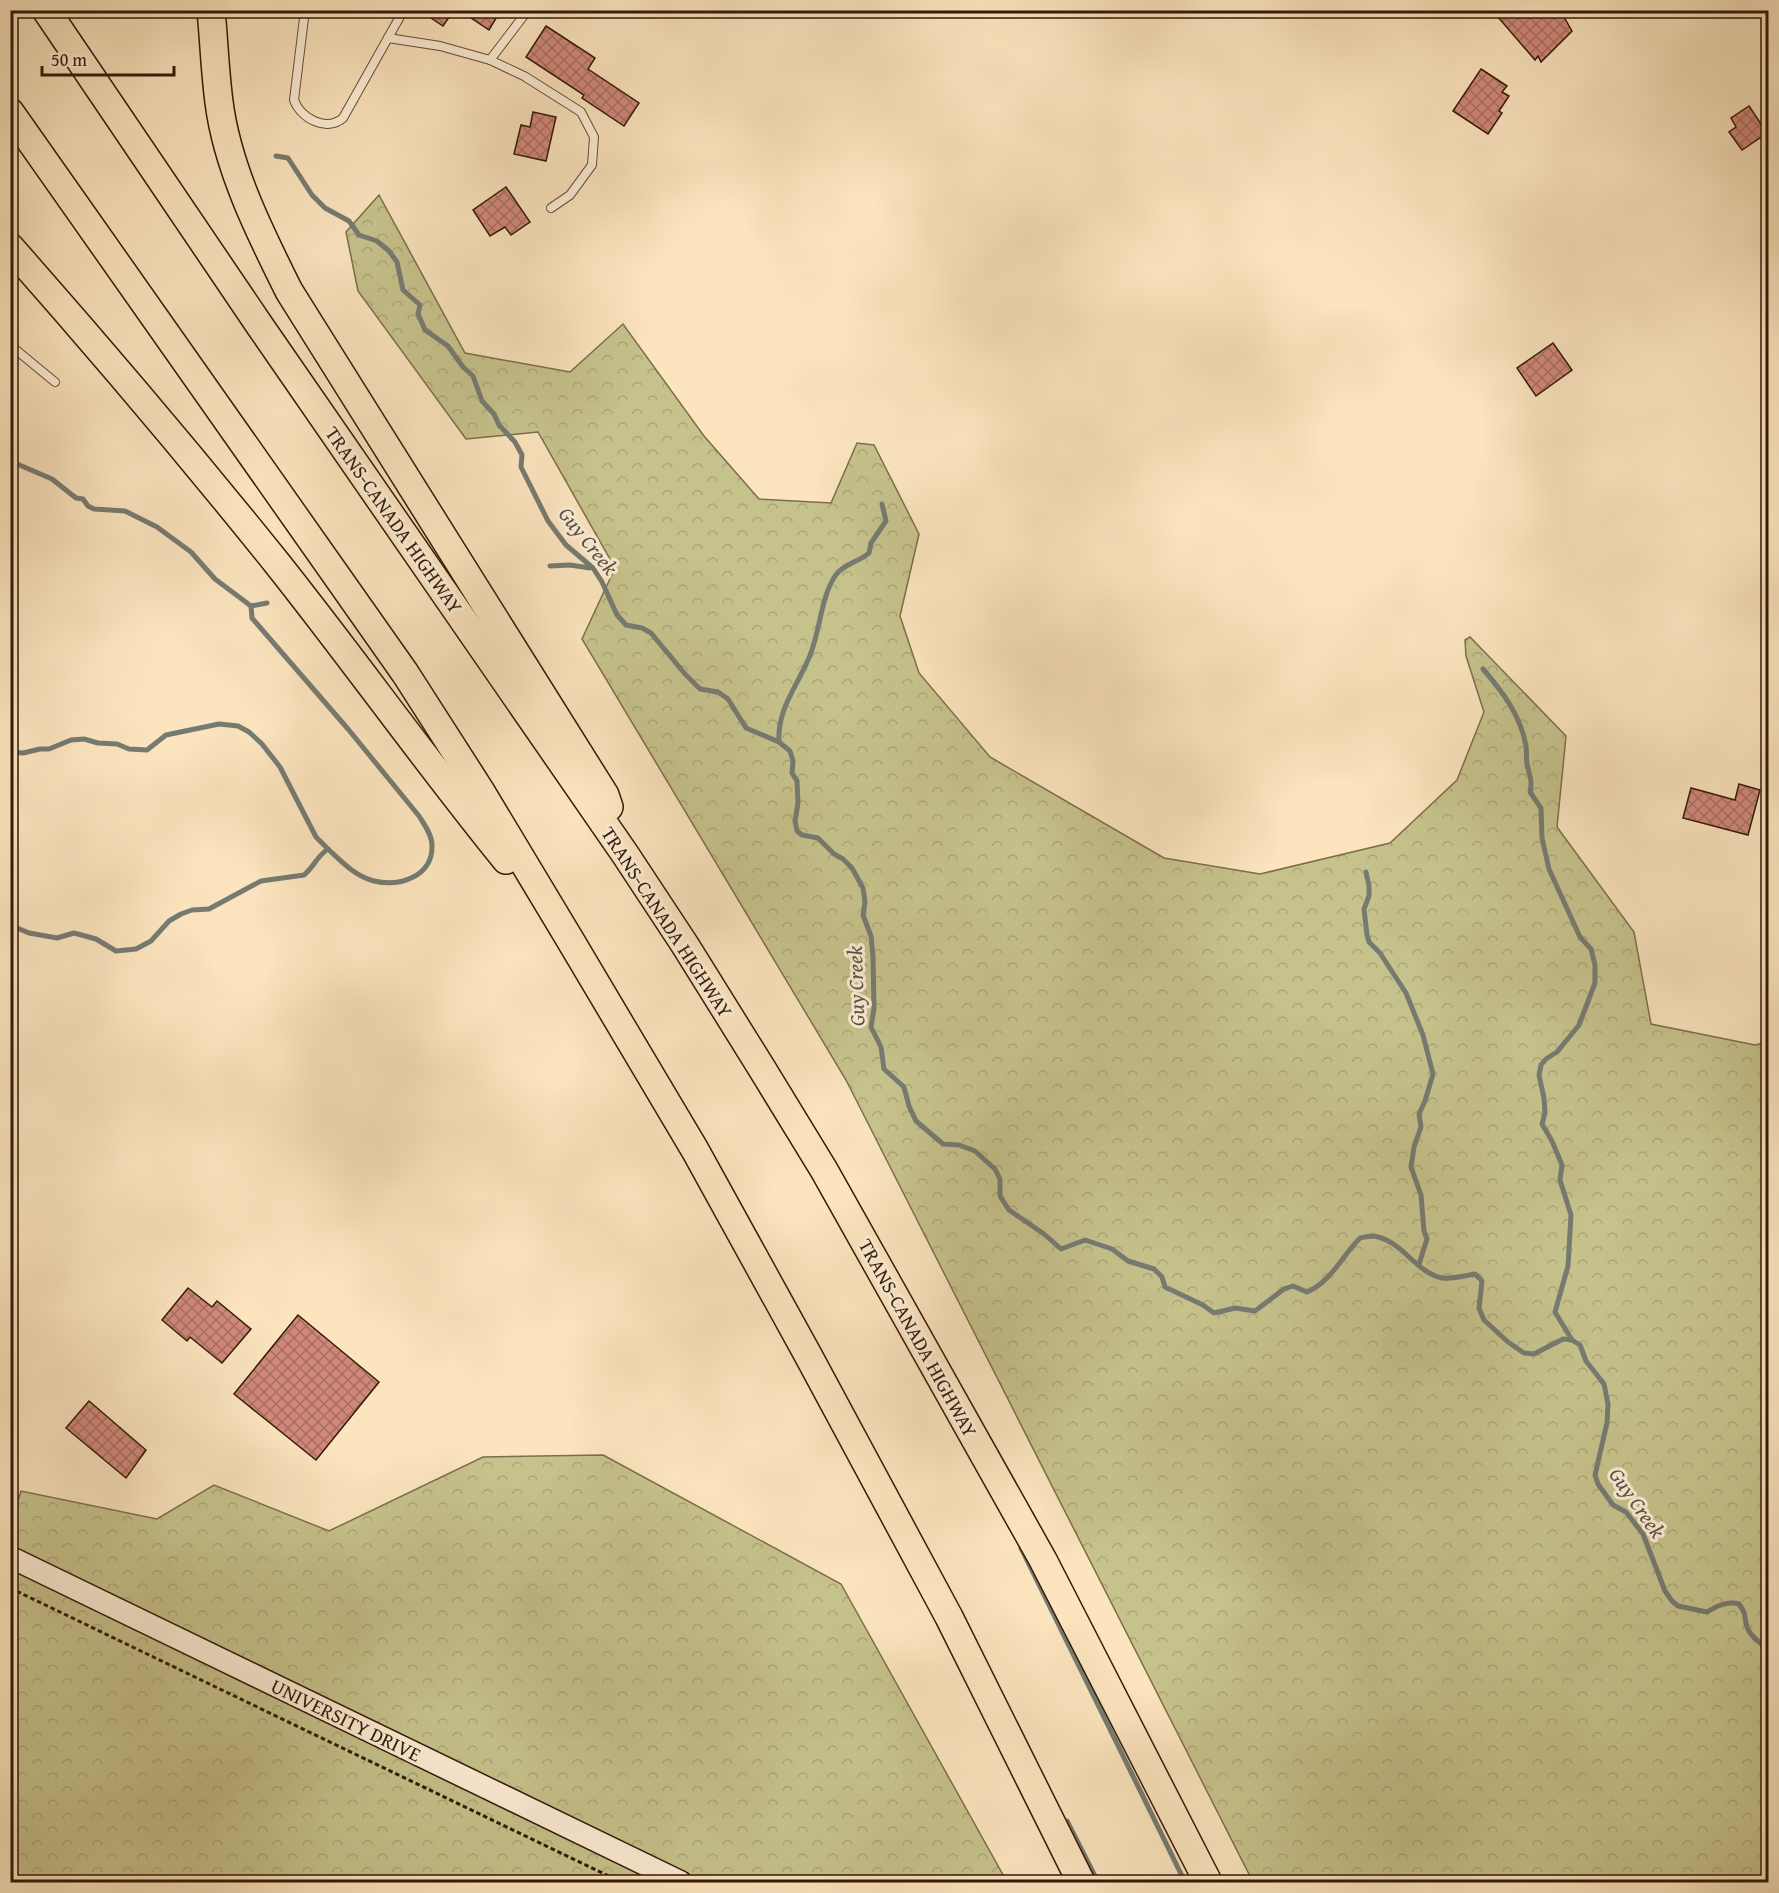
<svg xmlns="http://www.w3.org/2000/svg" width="1779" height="1893" viewBox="0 0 1779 1893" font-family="'Gentium Book Plus',serif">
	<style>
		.forest { fill: url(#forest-crowns); stroke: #7c6e4a; stroke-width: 1.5 }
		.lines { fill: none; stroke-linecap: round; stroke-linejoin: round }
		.stream { stroke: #767b72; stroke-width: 5 }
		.building { fill: url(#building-cross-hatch); stroke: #331907; stroke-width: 1.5 }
		.lane-casing { stroke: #654c35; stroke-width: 10 }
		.secondary-casing { stroke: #331907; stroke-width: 24 }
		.highway-casing { stroke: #331907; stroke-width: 30 }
		.path { stroke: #331907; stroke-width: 3; stroke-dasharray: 4.5 3; stroke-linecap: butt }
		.lane { stroke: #fcedd5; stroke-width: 8 }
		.secondary { stroke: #fcedd5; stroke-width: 21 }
		.highway { stroke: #fbe4be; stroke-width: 27 }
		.labels { text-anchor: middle; stroke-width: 6; stroke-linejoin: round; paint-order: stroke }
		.street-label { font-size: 20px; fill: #331907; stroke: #fcedd5 }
		.water-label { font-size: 21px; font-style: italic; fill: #5a5246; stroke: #fcedd5 }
	</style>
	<defs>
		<pattern id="forest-crowns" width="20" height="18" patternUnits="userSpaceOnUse" patternTransform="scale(1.5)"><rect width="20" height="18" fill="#c6c28c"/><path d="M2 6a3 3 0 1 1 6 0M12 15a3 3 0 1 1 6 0" fill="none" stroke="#aba677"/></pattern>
		<pattern id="building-cross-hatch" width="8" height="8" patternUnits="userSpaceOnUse" patternTransform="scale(1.5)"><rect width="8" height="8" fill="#d0887a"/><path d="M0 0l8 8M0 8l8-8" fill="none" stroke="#a96e62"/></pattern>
	</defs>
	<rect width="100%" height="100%" fill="#fbe4be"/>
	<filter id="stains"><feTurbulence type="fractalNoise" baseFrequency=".00333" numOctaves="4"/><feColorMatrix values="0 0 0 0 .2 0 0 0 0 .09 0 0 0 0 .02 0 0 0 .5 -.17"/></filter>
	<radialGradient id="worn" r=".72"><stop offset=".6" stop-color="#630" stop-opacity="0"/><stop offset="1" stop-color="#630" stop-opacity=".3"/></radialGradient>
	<g class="forest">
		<path d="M379,195L465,353L570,372L623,324L704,436L759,499L831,503L857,443L874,445L919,534L900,616L919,673L990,757L1164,858L1260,874L1390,843L1457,780L1484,712L1466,656L1465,640L1470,637L1566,736L1557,827L1634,932L1651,1024L1755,1045L1768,1042V1882H1253L846,1080L582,639L615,568L538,432L466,439L358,291L346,232Z"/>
		<path d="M603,1455L841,1584L1007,1882H11L10,1525L21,1491L157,1519L214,1485L329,1531L483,1457Z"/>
	</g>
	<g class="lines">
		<g class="stream">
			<path d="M276,156L288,158L312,195L325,208L349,221L359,235L377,241L389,251L397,262L403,290L420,305L418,314L425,330L448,346L463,367L473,376L482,401L494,414L499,425L515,442L522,455L521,467L548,521L566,545L593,568L602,582L617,615L626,625L642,628L651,633L685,674L700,689L718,692L728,699L746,728L779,742L790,751L793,761L792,773L797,781L798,803L795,821L797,831L802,835L818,838L834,854L843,859L852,868L863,888L865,902L863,915L871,936L873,957L874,1009L871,1027L881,1047L884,1069L904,1087L909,1106L916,1121L943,1144L959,1145L975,1151L995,1169L1000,1179V1196L1009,1210L1044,1234L1061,1249L1085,1240L1112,1249L1128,1261L1154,1269L1162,1277L1165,1287L1203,1305L1214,1313L1235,1308L1255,1311L1284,1289L1293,1286L1307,1292C1332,1281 1341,1257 1360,1238C1365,1237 1373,1235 1378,1237C1403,1243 1417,1273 1442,1278C1453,1279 1464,1276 1475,1274L1482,1281L1479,1308L1484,1320L1508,1342L1524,1353L1534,1354L1563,1339L1572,1340L1580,1345L1586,1361L1604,1384L1608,1404L1607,1423L1595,1475L1598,1484L1613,1505L1626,1512L1643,1534L1665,1591L1672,1601L1678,1606L1707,1612C1717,1606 1726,1601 1739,1604C1748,1617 1743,1615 1747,1627C1750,1637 1761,1643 1768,1649"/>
			<path d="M10,461L52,479L76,498L83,499L88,506L94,509L125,511L157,527L191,552L215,579L251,606L267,603"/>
			<path d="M550,566L570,565L590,568"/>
			<path d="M1483,669C1502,691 1521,716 1526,746C1527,752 1526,758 1527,764C1529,775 1533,780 1530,792L1541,808L1542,838L1549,869L1580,937L1591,949L1595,965V983L1579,1025L1557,1052L1546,1059L1541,1065L1539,1075L1544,1098L1545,1113L1542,1124L1552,1141L1562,1165L1560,1180L1571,1215L1568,1266L1555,1312L1572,1340"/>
			<path d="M779,742C777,710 796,688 808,660C820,635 820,599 835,576C843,564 859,562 869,553L871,543L886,521L882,504"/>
			<path d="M10,752L23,753L40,749H49L71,740L84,739L98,743L117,744L129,749L147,750L166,735L219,724L238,726L249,732L262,744L280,767L316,837L328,849"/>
			<path d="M1366,872L1369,886V896L1364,909L1367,935L1369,942L1380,953L1406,993L1423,1035L1433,1074L1425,1101L1419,1114L1421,1127L1414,1147L1411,1167L1421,1195L1424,1231L1427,1239L1419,1264"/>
			<path d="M10,925L29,933L57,938L74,933L96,939L116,951L136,949L151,941L169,921L181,914L192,910L209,909L261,881L304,875C314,867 317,856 328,849C342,862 355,876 374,881C399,887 433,877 432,845C432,835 424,824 419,816L348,729L252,618L251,606"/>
			<path d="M1021,1548L1185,1882"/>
			<path d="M1067,1821L1098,1882"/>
		</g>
	</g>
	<g class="building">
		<path d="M419,10H454L443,26Z"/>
		<path d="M459,10H501L489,30Z"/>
		<path d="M1492,10H1560L1572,31L1541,62L1538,56L1535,60Z"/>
		<path d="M546,26L595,58L588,69L639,103L624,126L582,98L584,95L526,57Z"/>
		<path d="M1481,69L1507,86L1502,92L1509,96L1499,111L1502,113L1488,134L1453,111Z"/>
		<path d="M1749,106L1767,133L1742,150L1729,132L1736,127L1731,118Z"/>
		<path d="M533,112L556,117L546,161L514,154L521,125L530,127Z"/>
		<path d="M506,187L530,222L511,235L505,227L490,236L473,210Z"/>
		<path d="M1553,343L1572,370L1536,396L1517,368Z"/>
		<path d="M1739,784L1760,790L1748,835L1683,818L1691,788L1735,800Z"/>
		<path d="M188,1288L212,1307L217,1301L251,1329L222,1363L190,1337L187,1341L162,1320Z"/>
		<path d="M298,1315L379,1382L316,1460L234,1394Z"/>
		<path d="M89,1401L146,1450L126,1478L66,1428Z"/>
	</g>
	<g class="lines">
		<defs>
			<g id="lane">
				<path d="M305,10L294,100C301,119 327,132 343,118L402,13"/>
				<path d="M388,38L440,46L490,60L528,10"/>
				<path d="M490,60L524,76L581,112L594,137L592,165L570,195L551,208"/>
				<path d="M10,345L55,382"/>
			</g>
			<path id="secondary" d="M10,1557L681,1882"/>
			<g id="highway">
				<path d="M46,10L260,326L625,854L685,945L761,1067L824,1170L1043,1560L1208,1882"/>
				<path d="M211,10C214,41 215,72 219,102C227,167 260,233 289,291L605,795L609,807"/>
				<path d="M10,112L405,673L480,790L569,938L695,1150L808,1355L949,1617L1081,1882"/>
				<path d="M10,247C101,350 190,455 276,562C354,660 427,763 506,860"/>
			</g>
		</defs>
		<use href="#lane" class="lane-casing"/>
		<use href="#secondary" class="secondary-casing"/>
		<use href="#highway" class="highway-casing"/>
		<path class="path" d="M10,1588L621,1882"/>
		<use href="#lane" class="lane"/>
		<use href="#secondary" class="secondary"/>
		<use href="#highway" class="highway"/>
	</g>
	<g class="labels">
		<g class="street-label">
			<text transform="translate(394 520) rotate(55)" y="7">TRANS-CANADA HIGHWAY</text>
			<text transform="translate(667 922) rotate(57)" y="7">TRANS-CANADA HIGHWAY</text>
			<text transform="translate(918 1338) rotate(61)" y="7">TRANS-CANADA HIGHWAY</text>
			<text transform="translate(346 1720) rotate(26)" y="7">UNIVERSITY DRIVE</text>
		</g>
		<g class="water-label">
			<text transform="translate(588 541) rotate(51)" y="7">Guy Creek</text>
			<text transform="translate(856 986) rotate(-92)" y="7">Guy Creek</text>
			<text transform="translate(1637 1503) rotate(55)" y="7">Guy Creek</text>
		</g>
	</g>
	<rect width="1779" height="1893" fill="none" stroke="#fbe4be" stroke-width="36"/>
	<rect x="12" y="12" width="1755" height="1869" fill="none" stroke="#331907" stroke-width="3"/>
	<rect x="18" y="18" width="1743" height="1857" fill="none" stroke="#331907" stroke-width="1.5"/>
	<path d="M42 66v9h132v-9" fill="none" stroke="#331907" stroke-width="3"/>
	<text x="51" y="66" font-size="18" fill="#331907" stroke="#fcedd5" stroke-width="4.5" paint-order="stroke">50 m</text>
	<rect width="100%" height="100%" filter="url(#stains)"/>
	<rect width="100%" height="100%" fill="url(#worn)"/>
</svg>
